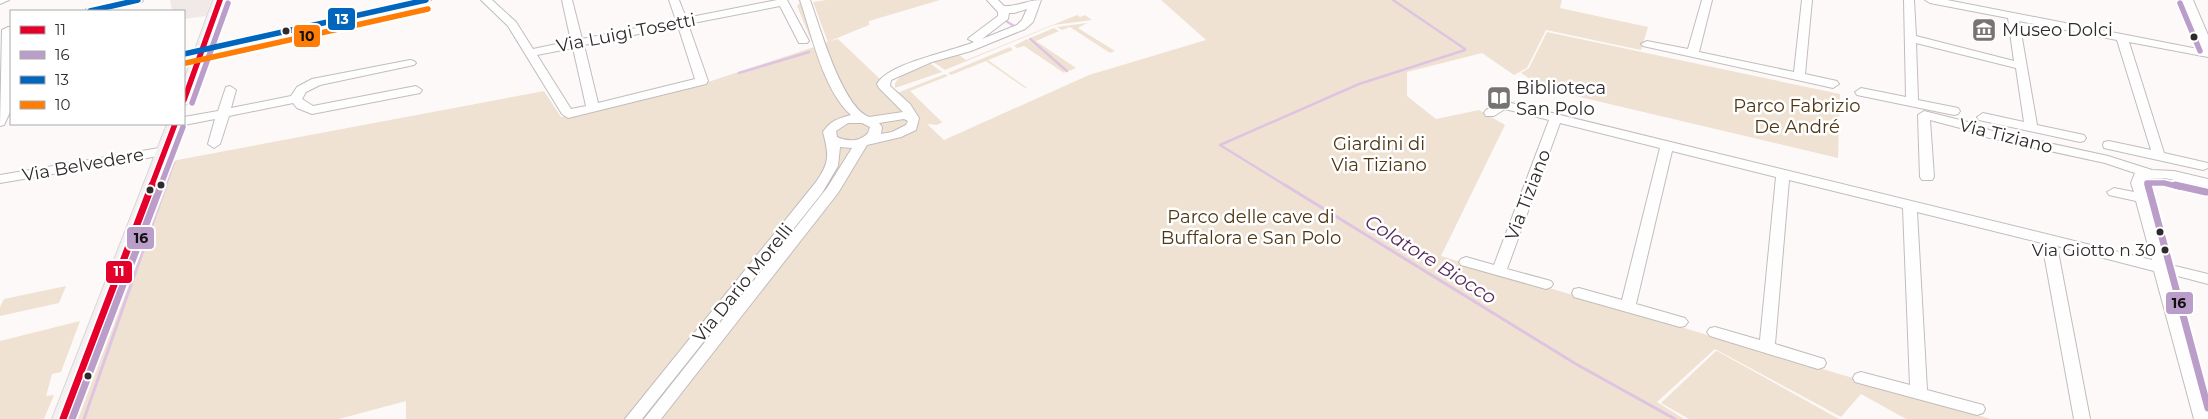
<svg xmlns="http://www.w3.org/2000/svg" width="2208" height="419" viewBox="0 0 2208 419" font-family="Montserrat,sans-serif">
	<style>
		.built { fill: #f1e8e8 }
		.green { fill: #f0e2d2 }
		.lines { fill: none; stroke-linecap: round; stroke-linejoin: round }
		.stream-far1 { stroke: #dec4e0; stroke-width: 2.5 }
		.stream { stroke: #dec4e0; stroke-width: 3 }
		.minor-casing { stroke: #c2bdbd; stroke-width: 2 }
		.major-casing { stroke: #d9d6d6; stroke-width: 2 }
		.minor { fill: #fffefe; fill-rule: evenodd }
		.major { fill: #f4eff0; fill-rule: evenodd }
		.bus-1-far1-casing { stroke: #fff; stroke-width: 9 }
		.bus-1-casing { stroke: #fff; stroke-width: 11 }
		.bus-2-far1-casing { stroke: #fff; stroke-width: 9 }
		.bus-2-casing { stroke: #fff; stroke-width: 11 }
		.bus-3-casing { stroke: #fff; stroke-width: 9 }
		.bus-4-casing { stroke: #fff; stroke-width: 9 }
		.bus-1-far1 { stroke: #e4002b; stroke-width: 5.5 }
		.bus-1 { stroke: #e4002b; stroke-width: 7 }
		.bus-2-far1 { stroke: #bb9dc9; stroke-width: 5.5 }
		.bus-2 { stroke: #bb9dc9; stroke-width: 7 }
		.bus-3 { stroke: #0065bd; stroke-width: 5.5 }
		.bus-4 { stroke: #ff7d04; stroke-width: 5.5 }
		.bus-dot { fill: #302b2b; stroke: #fff; stroke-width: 2 }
		.labels { text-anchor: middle; stroke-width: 5; stroke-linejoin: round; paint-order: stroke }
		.bus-label { font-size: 17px; fill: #302b2b; stroke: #fff; text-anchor: end }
		.poi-label { font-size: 18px; fill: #302b2b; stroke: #fff; text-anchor: start }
		.street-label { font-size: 18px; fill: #302b2b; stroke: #fff }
		.park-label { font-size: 18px; fill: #4e3715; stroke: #fff }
		.water-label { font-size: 19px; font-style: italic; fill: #562a5d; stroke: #fff }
		.line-badge { stroke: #fff; stroke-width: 2 }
		.badge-label { font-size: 14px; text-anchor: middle; font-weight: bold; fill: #fff }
		.pale-badge-label { font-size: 14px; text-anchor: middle; font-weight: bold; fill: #111 }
	</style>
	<rect width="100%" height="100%" fill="#fdf9f9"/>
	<path class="built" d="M170,0H211L206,16L184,19V11H172Z"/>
	<g class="green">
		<path d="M826,0H940L869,21V25L830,41L838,39L922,119L897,93L945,74L948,76L910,91L942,122L946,120L937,125L927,124L944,140L1089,75L1206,40L1161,0H1562L1560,8L1648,27L1641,50L1546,30L1527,68L1514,75L1482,53L1407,72V96L1436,119L1479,110L1505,125L1441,256L1991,419H1906L1861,394L1841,417L1715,349L1657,402L1684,419H406V401L339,419H76L172,161L544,91L561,117L705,83L814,47L797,6L800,2L817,46L828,42L813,2Z"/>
		<path d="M1077,15L1080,17L1085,15L1092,20L1054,25L945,70L933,62L958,54L966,60Z"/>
		<path d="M1087,23L1078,28L1115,51L1110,53L1070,27L1062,30L1057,27Z"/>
		<path d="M1054,28L1059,31L1036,41L1076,68L1069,71L1030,38Z"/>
		<path d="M1547,32L1840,94L1838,158L1546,89L1521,73L1529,68Z"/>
		<path d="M1027,39L1064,69L1065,72L1064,73L1024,46L1017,48L1014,46Z"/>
		<path d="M1010,47L1013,50L988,60L1027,88H1025L986,61L951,75L948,73Z"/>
		<path d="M931,64L942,72L895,88V83L901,76Z"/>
		<path d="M66,286L59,303L0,316V307L4,299Z"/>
		<path d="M80,321L61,372L52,374L46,396L54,395L44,419H0V341Z"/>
		<path d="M1716,351H1717L1839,419H1689L1661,403Z"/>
	</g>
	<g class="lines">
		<g class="stream-far1">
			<path d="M1393,0L1465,49"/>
			<path d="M1006,21L1014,26"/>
			<path d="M1030,39L1067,71"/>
			<path d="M739,73L809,52"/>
			<path d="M165,187L174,162"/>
			<path d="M1288,187L1220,145L1359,84L1465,50"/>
		</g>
		<g class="stream">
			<path d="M1285,185L1576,364L1675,419"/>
			<path d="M84,419L166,185"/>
		</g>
		<defs>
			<g id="minor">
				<path d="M0,0H9L0,4Z"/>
				<path d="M124,0H143L142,2L103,11H85L86,9Z"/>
				<path d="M412,0H431L426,3L184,57V51Z"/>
				<path d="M481,0H492L516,22L533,49L571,41L562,0H572L582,39L676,20L669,0H679L686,18L777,0H787L809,41L807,43H799L780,6L688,24L708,81L706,84L568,118L562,114L508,26ZM678,26L695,79L598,103L584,45ZM573,48L586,106L571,109L537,55Z"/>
				<path d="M800,0H810C820,27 842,107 869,117L903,112L879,88L877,84C888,63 951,52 974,42L968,39L970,37L998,16V12L987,0H998L1004,6C1017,7 1028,0 1041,0L1033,22L1025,29L971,51L932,62L891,80L890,86L910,104L919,118L916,130L901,137L867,145L838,193L661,419H644L827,188L852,148L840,147L838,166L822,193L642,419H625L816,182C830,162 829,155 823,132C830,121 839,118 851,115C823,90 812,35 800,0ZM1027,9L1022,20L1017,25L982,39L1008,19L1009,13H1014ZM904,119L908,121L906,125L892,132L881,134L882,127L879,123ZM848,123H862L870,127L868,133C860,142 848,142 837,137L836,131Z"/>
				<path d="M1702,0H1712L1699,52L1794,72L1802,0H1812L1805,74L1837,81L1839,84L1833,88L1643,46L1641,44L1647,41L1688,49Z"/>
				<path d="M1904,0H1914L1916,36L2014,61L2008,18L1930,3L1925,0H1947L2203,50L2183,0H2193L2208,35V57L2129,42L2164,153L2208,163V168L2203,170L2104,148L2103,145L2104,142L2109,141L2151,150L2117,40L2019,21L2037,125L2084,135L2086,138L2084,141L2080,142L1979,120L1977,117L1983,113L2024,122L2016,68L1916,43L1918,100L1958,108L1960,111L1958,114L1954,115L1857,95L1855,92L1861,88L1906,97Z"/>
				<path d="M8,27H11V110L4,125L0,126L2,30Z"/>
				<path d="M410,60L414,61L416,63L414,65L320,85L306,92L302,99L313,106L416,86L422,90L420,93L312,114L297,108L293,103L229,116L220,144L214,148L208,144L215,119L184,125L180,124H184V117L218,111L226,87L230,86L236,90L231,108L291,96L297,87L312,79Z"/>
				<path d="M1503,101L2152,260L2136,201L2109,195L2107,192L2114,188L2134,192L2131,183L2135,173L2105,163L1981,136L1968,130L1930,120L1934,177L1932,180H1922L1920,177L1918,115L1924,111L1976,124L1989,130L2108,156L2152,170L2174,171L2208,179V187L2165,178L2146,179L2145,183L2167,264L2208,274V284L2170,274L2208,410V419H2194L2154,271L2057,246L2090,419H2074L2042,243L1917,212L1927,390L1983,405L1985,409L1983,413L1977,415L1855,382L1853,378L1855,374L1861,372L1910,385L1903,208L1789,180L1775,344L1824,359L1826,363L1824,367L1818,369L1710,336L1707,332L1710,328L1715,327L1760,340L1776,177L1672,151L1636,304L1685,318L1688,322L1685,326L1680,327L1574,297L1572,293L1574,289L1579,288L1622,300L1660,148L1560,123L1507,269L1551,281L1553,284L1551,287L1546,289L1461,265L1459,262L1461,259L1466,257L1494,265L1549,120L1505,109L1494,116H1486L1484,113L1486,110Z"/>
				<path d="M165,147L170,148L171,151L170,154L0,183V175Z"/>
			</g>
			<g id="major">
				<path d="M213,0H227L192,100L189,103L184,105V80Z"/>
				<path d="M167,124H183L74,419H52Z"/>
			</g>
		</defs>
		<use href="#minor" class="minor-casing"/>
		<use href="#major" class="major-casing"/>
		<use href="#minor" class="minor"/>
		<use href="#major" class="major"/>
		<defs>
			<g id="bus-1-far1">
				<path d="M184,100L220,0"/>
				<path d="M151,187L175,124"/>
			</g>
			<path id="bus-1" d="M63,419L152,185"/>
			<g id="bus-2-far1">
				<path d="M2180,3L2200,51"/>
				<path d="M192,103L228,3"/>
				<path d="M160,187L183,127"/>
				<path d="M2148,187L2147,183H2164L2180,187"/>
			</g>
			<g id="bus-2">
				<path d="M2148,185L2208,408"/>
				<path d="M2175,185L2206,192"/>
				<path d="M72,419L161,185"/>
			</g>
			<g id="bus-3">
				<path d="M90,11L138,0"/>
				<path d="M184,54L426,0"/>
			</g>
			<path id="bus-4" d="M186,63L428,9"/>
		</defs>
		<use href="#bus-1-far1" class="bus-1-far1-casing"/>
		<use href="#bus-1" class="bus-1-casing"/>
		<use href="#bus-2-far1" class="bus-2-far1-casing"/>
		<use href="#bus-2" class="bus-2-casing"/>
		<use href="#bus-3" class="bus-3-casing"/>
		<use href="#bus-4" class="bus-4-casing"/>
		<use href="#bus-1-far1" class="bus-1-far1"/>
		<use href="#bus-1" class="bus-1"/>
		<use href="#bus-2-far1" class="bus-2-far1"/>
		<use href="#bus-2" class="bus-2"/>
		<use href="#bus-3" class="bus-3"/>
		<use href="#bus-4" class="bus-4"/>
	</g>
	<defs>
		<symbol id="museum-square" viewBox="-11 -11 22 22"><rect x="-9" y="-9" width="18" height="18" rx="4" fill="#787373" stroke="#fff"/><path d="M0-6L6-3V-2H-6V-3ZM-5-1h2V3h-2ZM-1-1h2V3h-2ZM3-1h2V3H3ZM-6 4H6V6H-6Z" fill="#fff"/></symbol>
		<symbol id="library-square" viewBox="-11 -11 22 22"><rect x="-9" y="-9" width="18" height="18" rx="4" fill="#787373" stroke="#fff"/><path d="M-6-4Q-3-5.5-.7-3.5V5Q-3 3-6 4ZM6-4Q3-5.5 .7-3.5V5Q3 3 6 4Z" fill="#fff"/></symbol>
	</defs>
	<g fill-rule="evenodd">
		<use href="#museum-square" x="1970" y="16" width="28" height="28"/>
		<use href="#library-square" x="1485" y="84" width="28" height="28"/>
	</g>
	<g class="bus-dot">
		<circle cx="286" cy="31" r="4.5"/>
		<circle cx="2194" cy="37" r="4.5"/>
		<circle cx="161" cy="185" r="4.5"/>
		<circle cx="150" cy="190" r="4.5"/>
		<circle cx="2160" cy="232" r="4.5"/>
		<circle cx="2165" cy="250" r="4.5"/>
		<circle cx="88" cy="376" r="4.5"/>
	</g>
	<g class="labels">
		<g class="bus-label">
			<text x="2156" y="256">Via Giotto n 30</text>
		</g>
		<g class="poi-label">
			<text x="2002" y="36">Museo Dolci</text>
			<text x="1516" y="94">Biblioteca<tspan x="1516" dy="21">San Polo</tspan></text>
		</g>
		<g class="street-label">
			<text transform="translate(626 33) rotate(-11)" y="6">Via Luigi Tosetti</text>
			<text transform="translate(2006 136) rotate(14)" y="6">Via Tiziano</text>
			<text transform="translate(83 165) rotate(-10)" y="6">Via Belvedere</text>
			<text transform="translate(1528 195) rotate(-69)" y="6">Via Tiziano</text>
			<text transform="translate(743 283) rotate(-51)" y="6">Via Dario Morelli</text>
		</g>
		<g class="park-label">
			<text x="1797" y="112">Parco Fabrizio<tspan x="1797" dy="21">De André</tspan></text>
			<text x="1379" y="150">Giardini di<tspan x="1379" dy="21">Via Tiziano</tspan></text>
			<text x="1251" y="223">Parco delle cave di<tspan x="1251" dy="21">Buffalora e San Polo</tspan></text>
		</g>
		<g class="water-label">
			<text transform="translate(1431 259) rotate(32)" y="7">Colatore Biocco</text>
		</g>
	</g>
	<g class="line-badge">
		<rect x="327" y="7" width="29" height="24" rx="5" fill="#0065bd"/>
		<rect x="293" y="24" width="28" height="24" rx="5" fill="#ff7d04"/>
		<rect x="126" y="226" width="29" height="24" rx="5" fill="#bb9dc9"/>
		<rect x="105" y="260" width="28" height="24" rx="5" fill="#e4002b"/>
		<rect x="2165" y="291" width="29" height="24" rx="5" fill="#bb9dc9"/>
	</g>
	<g class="badge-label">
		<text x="342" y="24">13</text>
		<text x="119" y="276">11</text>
	</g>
	<g class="pale-badge-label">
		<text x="307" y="41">10</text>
		<text x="141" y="243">16</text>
		<text x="2179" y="308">16</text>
	</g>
	<rect x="10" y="10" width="175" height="115" fill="#ffffff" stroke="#acaaaa"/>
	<rect x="20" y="26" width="25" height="8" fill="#e4002b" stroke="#acaaaa"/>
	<text x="55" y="35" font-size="15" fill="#302b2b">11</text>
	<rect x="20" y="51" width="25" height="8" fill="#bb9dc9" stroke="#acaaaa"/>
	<text x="55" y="60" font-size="15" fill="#302b2b">16</text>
	<rect x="20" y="76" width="25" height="8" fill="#0065bd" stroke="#acaaaa"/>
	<text x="55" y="85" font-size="15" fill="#302b2b">13</text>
	<rect x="20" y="101" width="25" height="8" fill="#ff7d04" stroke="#acaaaa"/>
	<text x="55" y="110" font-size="15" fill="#302b2b">10</text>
</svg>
